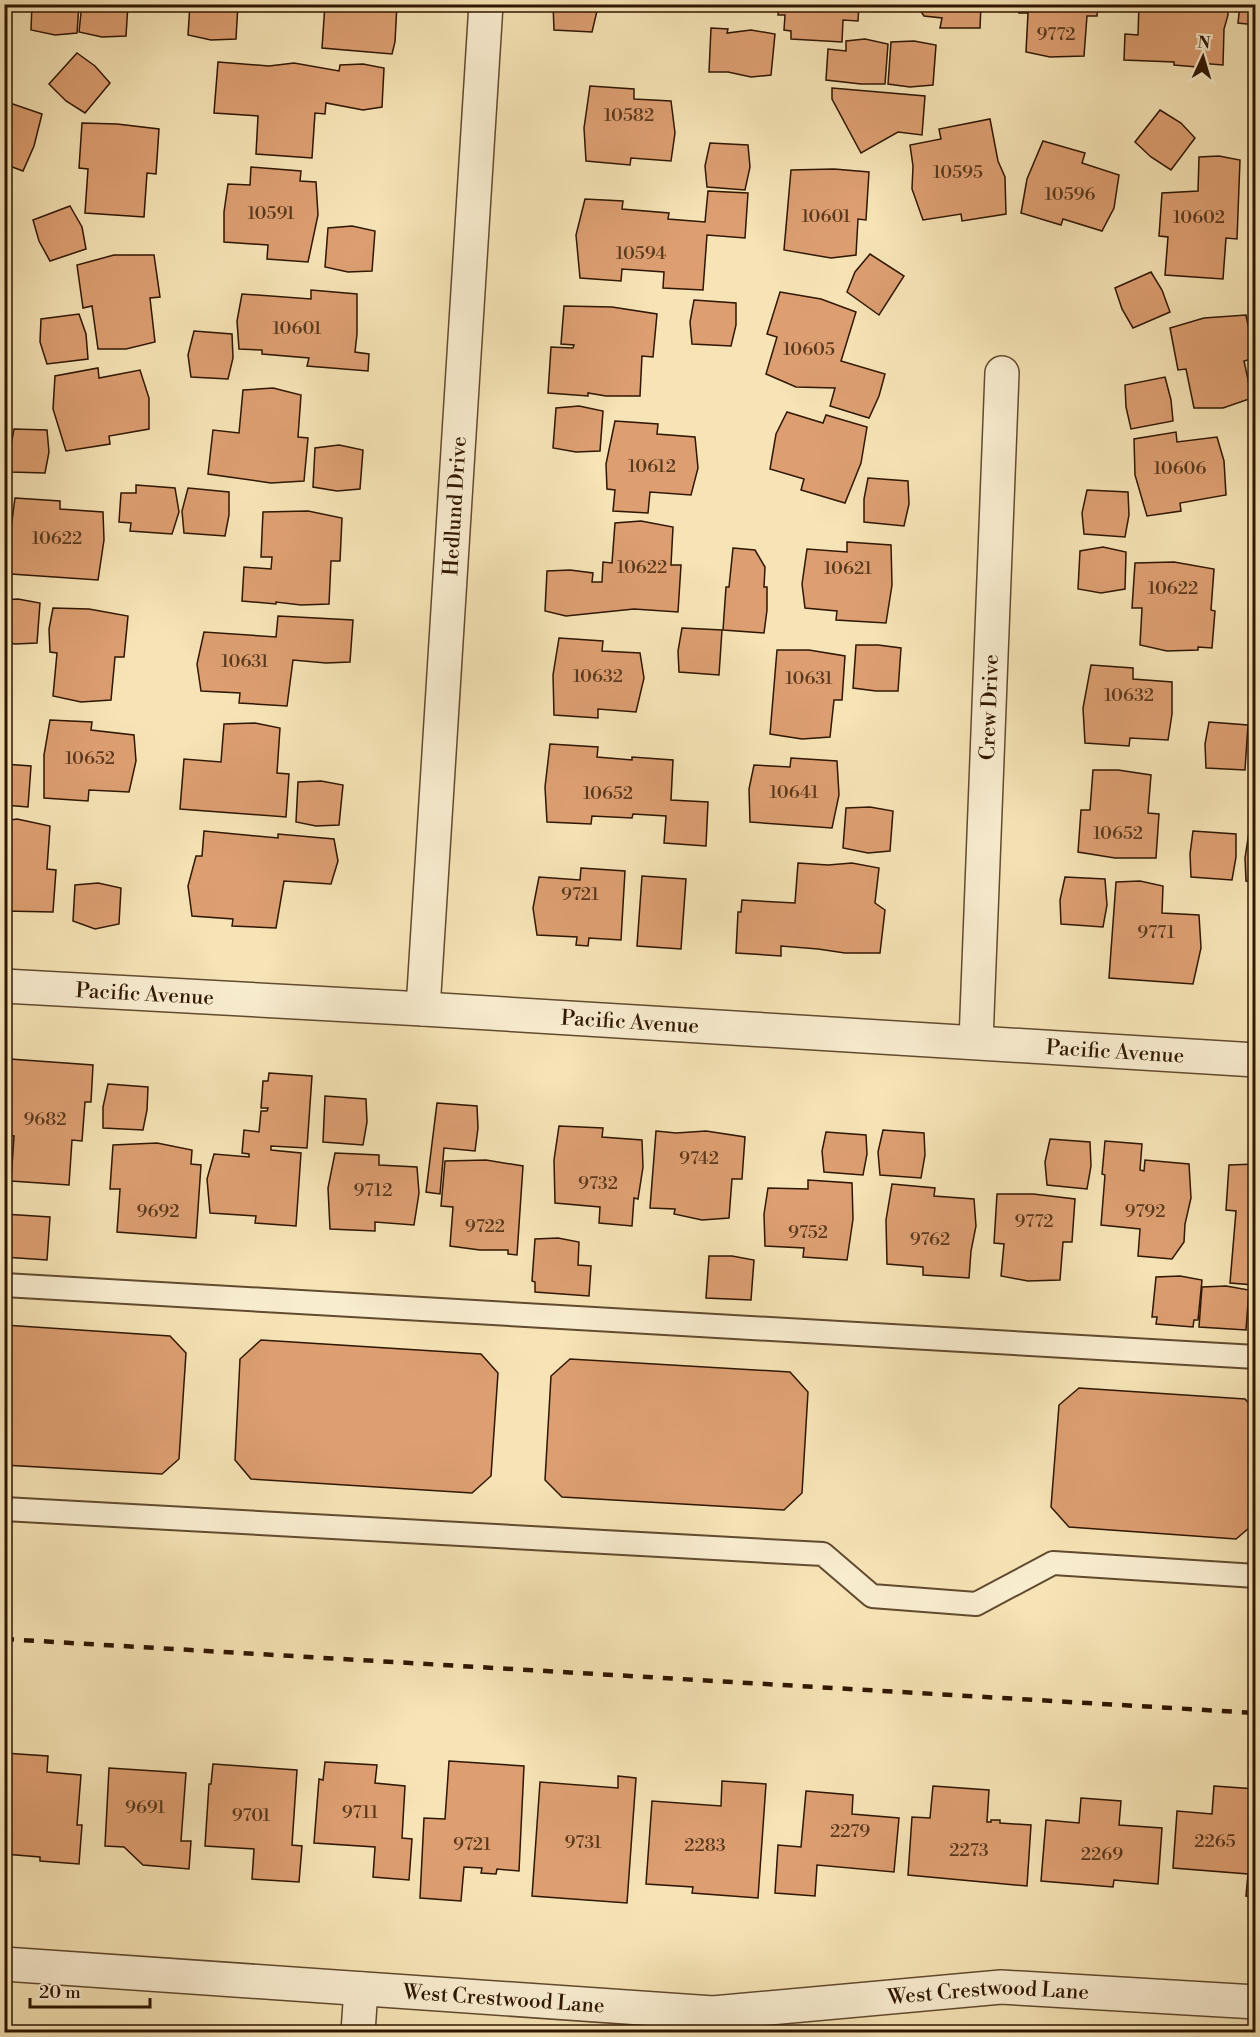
<svg xmlns="http://www.w3.org/2000/svg" width="1260" height="2037" viewBox="0 0 1260 2037" font-family="'Libre Bodoni',serif">
	<style>
		.building { fill: #dd9f72; stroke: #2f1600; stroke-width: 1.5 }
		.lines { fill: none; stroke-linecap: round; stroke-linejoin: round }
		.service-casing { stroke: #614a2e; stroke-width: 26 }
		.minor-casing { stroke: #614a2e; stroke-width: 36 }
		.service { stroke: #f9edd0; stroke-width: 22 }
		.minor { stroke: #f9edd0; stroke-width: 33 }
		.rail { stroke: #2f1600; stroke-width: 4.5; stroke-dasharray: 10 10; stroke-linecap: butt }
		.labels { text-anchor: middle; stroke-width: 6; stroke-linejoin: round; paint-order: stroke }
		.number-label { font-size: 18px; fill: #5a381c }
		.street-label { font-size: 21px; fill: #2f1600; stroke: #f9edd0 }
	</style>
	<rect width="100%" height="100%" fill="#f6e4b6"/>
	<filter id="stains"><feTurbulence type="fractalNoise" baseFrequency=".00333" numOctaves="4"/><feColorMatrix values="0 0 0 0 .2 0 0 0 0 .09 0 0 0 0 .02 0 0 0 .5 -.17"/></filter>
	<radialGradient id="worn" r=".72"><stop offset=".6" stop-color="#630" stop-opacity="0"/><stop offset="1" stop-color="#630" stop-opacity=".3"/></radialGradient>
	<g class="building">
		<path d="M32,4H79L77,33L55,35L31,30Z"/>
		<path d="M82,4H128L126,36L102,37L79,32Z"/>
		<path d="M190,4H238L236,39L211,40L188,35Z"/>
		<path d="M325,4H397L395,42L392,54L322,48Z"/>
		<path d="M553,4H597V11L592,32L554,30Z"/>
		<path d="M779,4H859L858,21L843,20L842,42L791,39V31L784,30L785,15H778Z"/>
		<path d="M916,4H981L980,28H940L942,18L924,16Z"/>
		<path d="M1019,4H1098L1097,16H1087L1084,56L1050,57L1026,52L1028,13H1019Z"/>
		<path d="M1139,4H1227L1228,15L1224,29L1223,65L1198,63L1197,67L1174,65V62L1124,60L1125,34L1138,35Z"/>
		<path d="M1240,4H1256V25L1238,23Z"/>
		<path d="M711,28L728,29L727,33L751,30L775,34L771,75L751,77L728,72H709Z"/>
		<path d="M865,39L888,44L885,84H861L826,80L828,49L846,51V41Z"/>
		<path d="M914,41L936,45L933,85L910,87L888,84L891,42Z"/>
		<path d="M77,53L95,66L110,83L85,113L66,101L49,84Z"/>
		<path d="M218,62L269,66L294,63L339,71L340,65L363,64L384,68L382,107L363,110L326,103L325,114L315,113L312,158L256,154L258,116L214,113Z"/>
		<path d="M590,86L634,89V99L671,101L675,133L671,161L631,158L630,165L586,161L584,128Z"/>
		<path d="M832,88L925,96L922,135L898,132L861,153L832,99Z"/>
		<path d="M4,101L42,114L34,146L23,171L4,164Z"/>
		<path d="M1160,110L1181,123L1195,138L1171,170L1151,157L1135,142Z"/>
		<path d="M990,119L998,161L1005,177L1006,214L962,221L961,214L923,220L912,189L913,166L910,145L941,139L939,129Z"/>
		<path d="M82,123L117,124L159,129L156,174L147,173L144,217L85,213L88,169L79,168Z"/>
		<path d="M1043,141L1085,153L1082,163L1119,175L1114,208L1102,231L1063,219L1061,225L1021,213L1027,179Z"/>
		<path d="M710,143L748,145L750,167L745,190L707,187L705,166Z"/>
		<path d="M1219,156L1240,160L1237,239L1226,238L1223,279L1165,275L1168,237L1159,236L1162,193L1198,191L1199,157Z"/>
		<path d="M251,167L301,171L300,181L316,182L318,215L308,262L267,259L268,245L224,242V212L228,184L250,185Z"/>
		<path d="M834,169L869,172L866,220L858,219L856,255L831,258L784,250L791,170Z"/>
		<path d="M708,191L748,193L745,238L707,235L703,290L663,288L664,272L622,269L621,281L580,278L576,235L585,199L623,201L622,209L669,213L668,219L705,222Z"/>
		<path d="M70,206L82,227L86,249L50,261L39,241L33,220Z"/>
		<path d="M352,226L375,231L372,271L348,272L325,267L328,228Z"/>
		<path d="M870,254L904,276L879,315L847,292L855,272Z"/>
		<path d="M114,255H154L160,297L150,298L155,342L126,349H98L92,306L83,308L77,265Z"/>
		<path d="M1151,272L1162,290L1170,312L1133,328L1122,309L1115,288Z"/>
		<path d="M311,290L357,294V334L355,352L369,354L368,371L307,366L309,358L262,354V350L239,349L237,321L242,294L311,299Z"/>
		<path d="M780,292L821,299L856,312L841,361L885,374L879,396L869,418L830,406L835,388L796,387L766,374L777,337L767,334Z"/>
		<path d="M694,300L736,303V325L731,346L692,344L690,322Z"/>
		<path d="M564,306L612,307L657,314L653,357L642,356L640,396H606L588,393V396L548,393L551,347L573,348L574,345L561,344Z"/>
		<path d="M79,314L86,334L88,359L47,364L40,342L41,319Z"/>
		<path d="M1246,315L1255,358L1244,361L1252,398L1223,408H1194L1186,369L1178,370L1170,328L1204,318Z"/>
		<path d="M194,331L232,334L233,358L228,379L191,377L188,355Z"/>
		<path d="M98,368L99,378L140,370L149,398V429L109,436L110,444L66,451L53,409L55,376Z"/>
		<path d="M1165,377L1171,400L1173,421L1131,429L1126,407L1125,385Z"/>
		<path d="M273,388L301,395L298,437L308,438L304,481L271,483L208,474L213,430L239,433L243,390Z"/>
		<path d="M579,406L603,411L600,451L576,452L553,448L556,408Z"/>
		<path d="M787,412L823,423L826,415L867,427L861,463L845,503L801,490L804,479L770,469L776,434Z"/>
		<path d="M615,421L658,424L657,434L695,437L698,468L691,495L650,492L648,513L613,511L615,490L607,489L606,464Z"/>
		<path d="M14,429L47,430L49,452L45,473L11,472L10,450Z"/>
		<path d="M1176,432L1177,442L1217,437L1224,461L1226,495L1180,503L1181,511L1147,516L1135,475L1134,439Z"/>
		<path d="M339,445L363,450L360,489L337,491L313,487L315,448Z"/>
		<path d="M868,478L908,481L909,504L904,526L864,522V499Z"/>
		<path d="M136,485L175,488L179,512L172,534L130,531L131,523L119,522L121,493H136Z"/>
		<path d="M188,488L229,492V515L225,536L184,533L182,511Z"/>
		<path d="M1087,490L1128,492L1129,515L1125,537L1084,534L1082,513Z"/>
		<path d="M15,498L60,501V509L103,512L104,540L98,580L11,574L10,536Z"/>
		<path d="M308,511L342,518L340,561H331L329,604L301,605L276,602V604L242,601L244,567L271,569L272,557H261L263,512Z"/>
		<path d="M641,521L673,527L671,565H681L678,612L634,609L566,616L545,611L547,571L570,570L593,573L592,582H602L603,562L612,563L615,523Z"/>
		<path d="M847,542L891,545L892,585L886,623L836,620L837,611L805,608L802,584L807,549L847,552Z"/>
		<path d="M1103,547L1126,552L1125,589L1101,593L1078,589L1080,551Z"/>
		<path d="M733,548L755,550L765,567L764,587H767V610L764,633L723,630L726,587H729Z"/>
		<path d="M1174,562L1214,569L1211,610L1215,611L1212,648L1198,647V650L1167,651L1140,645L1142,608H1132L1135,563Z"/>
		<path d="M18,599L40,603L37,643L15,644L4,642V600Z"/>
		<path d="M53,608L89,609L128,616L124,657H115L111,700L81,702L53,696L57,653L50,652L49,629Z"/>
		<path d="M278,616L353,620L350,662L326,663L293,660L287,706L239,703L240,693L201,691L197,664L204,632L276,637Z"/>
		<path d="M682,628L722,630L719,675L679,672L678,651Z"/>
		<path d="M559,638L603,641L602,651L640,653L644,678L636,712L598,709V718L554,715L553,675Z"/>
		<path d="M856,645H878L901,648L898,691H876L853,688Z"/>
		<path d="M777,650H809L845,656L842,700H834L830,737L802,739L770,734Z"/>
		<path d="M1254,662H1256V708H1251Z"/>
		<path d="M1091,665L1133,668V679L1172,682V714L1168,740L1130,738L1129,746L1085,743L1083,708Z"/>
		<path d="M50,720L92,722L91,730L134,735L136,761L129,792L89,790L88,801L44,798V755Z"/>
		<path d="M1209,722L1248,725L1245,770L1206,768L1205,744Z"/>
		<path d="M255,723L280,728L277,773L289,774L286,817L180,809L184,759L221,762L224,724Z"/>
		<path d="M550,744L598,747L597,757L632,760V757L673,760L671,800L708,802L706,846L664,843L666,816L633,814L632,818L592,816L591,824L547,822L545,787Z"/>
		<path d="M791,758L837,761L839,795L832,828L750,822L749,789L754,765L790,767Z"/>
		<path d="M4,764L31,766L28,807L4,805Z"/>
		<path d="M1093,770H1118L1151,775L1148,813L1159,814L1156,858H1115L1078,852L1081,810H1090Z"/>
		<path d="M321,781L343,785L339,825L316,826L296,822L298,782Z"/>
		<path d="M1250,801H1256V882L1246,881L1245,858L1249,832Z"/>
		<path d="M870,807L893,811L890,851L868,853L843,848L846,808Z"/>
		<path d="M17,819L50,826L47,869L56,870L53,912L4,911V821Z"/>
		<path d="M204,831L278,838V834L334,839L338,861L331,884L284,881L276,928L232,926L233,919L192,916L188,886L196,856H202Z"/>
		<path d="M1193,831L1236,834V857L1232,880L1191,877L1190,854Z"/>
		<path d="M798,863L828,865L852,863L879,868L875,903L885,910L880,953H845L818,949L781,946V956L736,953L738,912H741L742,900L795,903Z"/>
		<path d="M581,868L625,871L621,940L589,938L588,946L576,945L577,937L537,935L533,908L539,877L580,880Z"/>
		<path d="M642,876L686,879L681,949L637,946Z"/>
		<path d="M1065,877L1105,879L1107,905L1103,927L1061,924L1060,900Z"/>
		<path d="M1140,881L1163,886L1162,913L1199,915L1201,948L1193,984L1109,978L1116,882Z"/>
		<path d="M98,883L121,888L119,924L95,929L73,921L75,885Z"/>
		<path d="M10,1059L93,1065L91,1102H85L82,1141L72,1140L69,1185L11,1181L14,1136L5,1135Z"/>
		<path d="M269,1073L312,1076L307,1148L271,1146V1150L301,1153L296,1226L255,1223L256,1216L210,1213L207,1179L214,1154L249,1157V1154L242,1153L244,1130L259,1132L261,1111H267L268,1108H261L263,1081H268Z"/>
		<path d="M108,1084L148,1087L147,1110L143,1130L103,1128V1107Z"/>
		<path d="M325,1096L366,1099L367,1122L363,1145L323,1142Z"/>
		<path d="M437,1103L477,1106L478,1128L475,1151L444,1148L440,1194L426,1192Z"/>
		<path d="M559,1126L603,1128L602,1137L642,1140L643,1167L638,1199L634,1198L632,1226L599,1223L600,1207L555,1203L554,1160Z"/>
		<path d="M883,1130L924,1133L925,1155L921,1178L880,1175L878,1152Z"/>
		<path d="M656,1131L676,1133L706,1131L745,1137L742,1179H732L729,1218L702,1220L674,1214L675,1209L650,1208Z"/>
		<path d="M826,1132L866,1135L867,1154L863,1175L824,1172L822,1151Z"/>
		<path d="M1050,1139L1090,1142L1091,1166L1087,1189L1047,1185L1045,1162Z"/>
		<path d="M1105,1141L1142,1144L1140,1170L1144,1171L1145,1160L1189,1164L1191,1198L1185,1224L1184,1242L1172,1259L1138,1256L1140,1229L1101,1225L1105,1175L1102,1174Z"/>
		<path d="M157,1143L192,1150L191,1164L201,1165L196,1238L117,1232L120,1189H110L113,1145Z"/>
		<path d="M335,1153L379,1155V1165L417,1167L419,1193L414,1225L375,1222V1231L330,1229L328,1188Z"/>
		<path d="M486,1160L523,1166L517,1255L508,1254V1250H480L450,1246L453,1207L441,1206L445,1161Z"/>
		<path d="M1256,1164V1303H1252L1254,1285L1230,1283L1236,1211L1226,1210L1229,1165Z"/>
		<path d="M808,1180L852,1183L853,1219L847,1260L803,1257L804,1248L765,1246L764,1214L768,1188L808,1189Z"/>
		<path d="M892,1184L935,1188L934,1196L974,1199L976,1226L971,1251L969,1278L923,1275V1267L887,1264L886,1220Z"/>
		<path d="M997,1194H1033L1075,1199L1072,1242H1063L1060,1280L1028,1281L1001,1276L1004,1244L994,1243Z"/>
		<path d="M4,1214L50,1217L47,1260L4,1257Z"/>
		<path d="M558,1238L579,1242L578,1265L591,1266L589,1296L535,1292V1282L532,1281L535,1239Z"/>
		<path d="M709,1256H732L754,1260L751,1300L706,1298Z"/>
		<path d="M1180,1276L1202,1280L1198,1320H1194L1193,1327L1156,1324L1157,1317H1152L1156,1277Z"/>
		<path d="M1226,1286L1249,1290L1246,1330L1199,1327L1202,1287Z"/>
		<path d="M4,1325L170,1336L186,1353L179,1459L162,1474L4,1465Z"/>
		<path d="M261,1340L481,1354L498,1373L491,1476L472,1493L251,1479L235,1460L240,1359Z"/>
		<path d="M570,1359L790,1372L808,1392L802,1493L784,1510L562,1497L545,1480L551,1376Z"/>
		<path d="M1079,1388L1245,1399L1256,1411V1522L1236,1539L1069,1527L1051,1507L1059,1405Z"/>
		<path d="M4,1753L48,1756L47,1772L81,1775L77,1825H82L79,1864L40,1861V1857L4,1854Z"/>
		<path d="M449,1761L524,1766L519,1871L497,1869L496,1874L481,1873L482,1868L464,1867L461,1901L420,1898L424,1818L445,1819Z"/>
		<path d="M325,1762L377,1765L375,1783L405,1786L402,1838L412,1839L409,1880L373,1877L375,1847L314,1843L319,1779L323,1780Z"/>
		<path d="M213,1764L297,1770L292,1845L302,1846L299,1882L252,1879L254,1849L205,1846L209,1784H211Z"/>
		<path d="M109,1768L186,1773L181,1841H191L189,1869L143,1865L124,1847L105,1846Z"/>
		<path d="M618,1776L636,1778L627,1903L532,1896L540,1782L618,1788Z"/>
		<path d="M722,1781L766,1784L758,1898L692,1893L693,1887L646,1884L652,1801L721,1806Z"/>
		<path d="M933,1786L989,1790L987,1822H991V1820H1000V1823L1031,1825L1027,1886L908,1875L912,1817L930,1818Z"/>
		<path d="M1214,1786L1256,1789V1897L1246,1896L1248,1874L1173,1868L1177,1811L1212,1814Z"/>
		<path d="M806,1791L853,1795L852,1814L899,1818L894,1872L817,1865L815,1896L775,1893L778,1845L801,1847Z"/>
		<path d="M1081,1798L1121,1801L1119,1825L1162,1828L1158,1884L1114,1880L1113,1887L1041,1881L1046,1820L1079,1823Z"/>
	</g>
	<g class="lines">
		<defs>
			<g id="service">
				<path d="M4,1285L1256,1357"/>
				<path d="M4,1509L823,1554L872,1596L976,1604L1053,1563L1256,1576"/>
			</g>
			<g id="minor">
				<path id="s1" d="M4,986L423,1009L1256,1060"/>
				<path id="s2" d="M423,1009L486,4"/>
				<path id="s3" d="M976,1041L1002,373"/>
				<path id="s4" d="M4,1964L713,2013L1001,1987L1256,2002"/>
				<path d="M358,2032L361,1989"/>
			</g>
		</defs>
		<use href="#service" class="service-casing"/>
		<use href="#minor" class="minor-casing"/>
		<use href="#service" class="service"/>
		<use href="#minor" class="minor"/>
		<path class="rail" d="M4,1639L1256,1713"/>
	</g>
	<g class="labels">
		<g class="number-label">
			<text x="1056" y="40">9772</text>
			<text x="629" y="121">10582</text>
			<text x="958" y="178">10595</text>
			<text x="1070" y="200">10596</text>
			<text x="271" y="219">10591</text>
			<text x="826" y="222">10601</text>
			<text x="1199" y="223">10602</text>
			<text x="641" y="259">10594</text>
			<text x="297" y="334">10601</text>
			<text x="809" y="355">10605</text>
			<text x="652" y="472">10612</text>
			<text x="1180" y="474">10606</text>
			<text x="57" y="544">10622</text>
			<text x="642" y="573">10622</text>
			<text x="848" y="574">10621</text>
			<text x="1173" y="594">10622</text>
			<text x="245" y="667">10631</text>
			<text x="598" y="682">10632</text>
			<text x="809" y="684">10631</text>
			<text x="1129" y="701">10632</text>
			<text x="90" y="764">10652</text>
			<text x="794" y="798">10641</text>
			<text x="608" y="799">10652</text>
			<text x="1118" y="839">10652</text>
			<text x="580" y="900">9721</text>
			<text x="1156" y="938">9771</text>
			<text x="45" y="1125">9682</text>
			<text x="699" y="1164">9742</text>
			<text x="598" y="1189">9732</text>
			<text x="373" y="1196">9712</text>
			<text x="158" y="1217">9692</text>
			<text x="1145" y="1217">9792</text>
			<text x="1034" y="1227">9772</text>
			<text x="485" y="1232">9722</text>
			<text x="808" y="1238">9752</text>
			<text x="930" y="1245">9762</text>
			<text x="145" y="1813">9691</text>
			<text x="360" y="1818">9711</text>
			<text x="251" y="1821">9701</text>
			<text x="850" y="1837">2279</text>
			<text x="1215" y="1847">2265</text>
			<text x="583" y="1848">9731</text>
			<text x="472" y="1850">9721</text>
			<text x="705" y="1851">2283</text>
			<text x="969" y="1856">2273</text>
			<text x="1102" y="1860">2269</text>
		</g>
		<g class="street-label">
			<text dy="7" stroke="none"><textPath href="#s2" startOffset="504">Hedlund Drive</textPath></text>
			<text dy="7" stroke="none"><textPath href="#s3" startOffset="334">Crew Drive</textPath></text>
			<text dy="7" stroke="none"><textPath href="#s1" startOffset="141">Pacific Avenue</textPath></text>
			<text dy="7" stroke="none"><textPath href="#s1" startOffset="627">Pacific Avenue</textPath></text>
			<text dy="7" stroke="none"><textPath href="#s1" startOffset="1113">Pacific Avenue</textPath></text>
			<text dy="7" stroke="none"><textPath href="#s4" startOffset="987">West Crestwood Lane</textPath></text>
			<text dy="7" stroke="none"><textPath href="#s4" startOffset="501">West Crestwood Lane</textPath></text>
		</g>
	</g>
	<rect width="1260" height="2037" fill="none" stroke="#f6e4b6" stroke-width="24"/>
	<rect x="6" y="6" width="1248" height="2025" fill="none" stroke="#2f1600" stroke-width="3"/>
	<rect x="12" y="12" width="1236" height="2013" fill="none" stroke="#2f1600" stroke-width="1.5"/>
	<g transform="translate(1203 57) rotate(4)" stroke="#f9edd0" stroke-width="4.5" paint-order="stroke">
	<path d="M0-4.5L10 22L0 15L-10 22Z" fill="#2f1600"/>
	<text y="-9" font-size="16" font-weight="bold" text-anchor="middle" fill="#2f1600">N</text>
	</g>
	<path d="M30 1998v9h120v-9" fill="none" stroke="#2f1600" stroke-width="3"/>
	<text x="39" y="1998" font-size="18" fill="#2f1600" stroke="#f9edd0" stroke-width="4.5" paint-order="stroke">20 m</text>
	<rect width="100%" height="100%" filter="url(#stains)"/>
	<rect width="100%" height="100%" fill="url(#worn)"/>
</svg>
